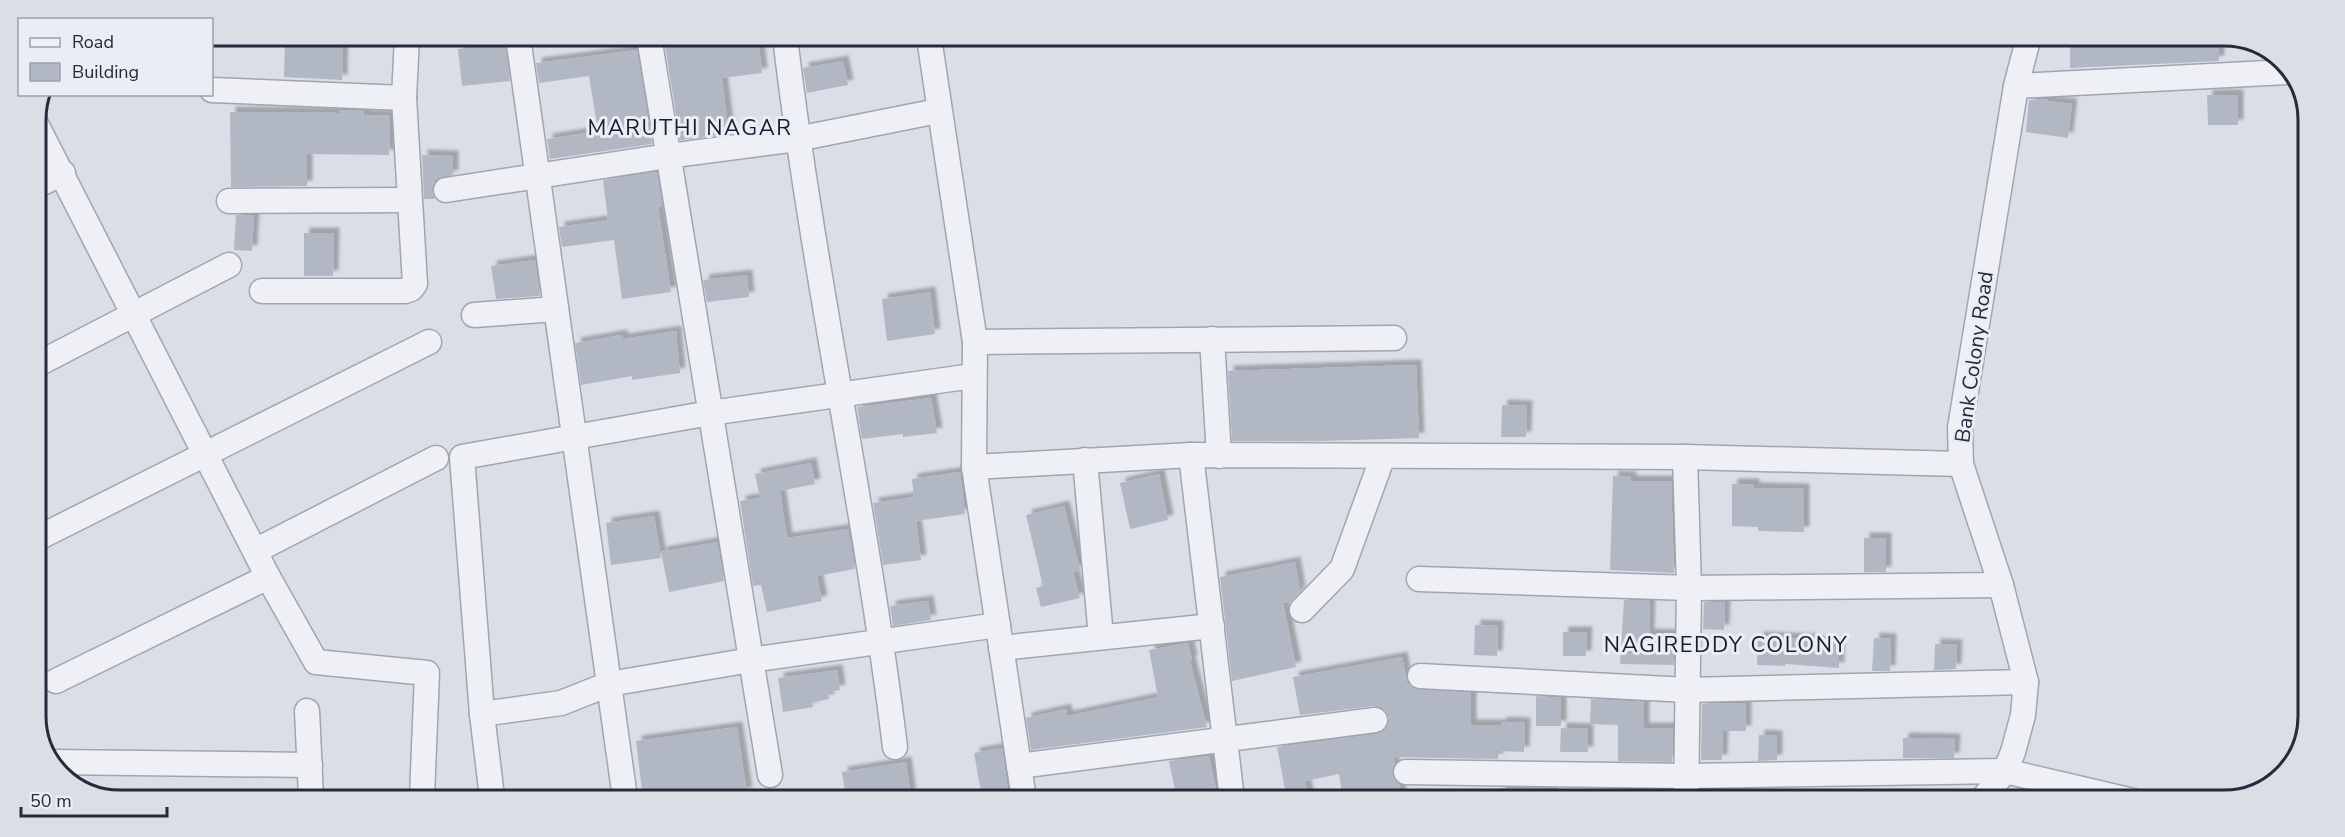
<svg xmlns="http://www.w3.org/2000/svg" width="2345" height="837" viewBox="0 0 2345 837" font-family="'Nunito Sans',sans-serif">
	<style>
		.building { fill: #b2b7c4; filter: url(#shadow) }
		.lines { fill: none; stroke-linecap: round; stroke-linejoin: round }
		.minor-casing { stroke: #a0a5b1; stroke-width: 27 }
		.minor { stroke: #eef0f5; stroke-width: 24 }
		.labels { text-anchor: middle; stroke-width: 6; stroke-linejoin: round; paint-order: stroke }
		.street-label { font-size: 21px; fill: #242b3d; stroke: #eaeef4 }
		.neighbourhood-label { font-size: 22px; letter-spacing: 1.5px; fill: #171d2e; stroke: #eaeef4 }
		.rim { fill: none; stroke: #242b3d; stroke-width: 3 }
	</style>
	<defs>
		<filter id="shadow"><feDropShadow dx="5.5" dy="-5.5" stdDeviation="1.5" flood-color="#0004"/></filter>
	</defs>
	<rect width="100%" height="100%" fill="#dbdee7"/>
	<g class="building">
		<path d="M285,36L343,38L342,80L284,77Z"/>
		<path d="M709,37H758L762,73L722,78L729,134L680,140L665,45Z"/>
		<path d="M2070,40H2219V61L2070,68Z"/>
		<path d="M505,44L510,81L462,86L458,49Z"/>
		<path d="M637,50L652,144L550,159L547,139L598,131L589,76L539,83L536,63Z"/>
		<path d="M843,61L848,85L807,93L803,68Z"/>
		<path d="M2207,95H2238V125H2208Z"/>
		<path d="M2048,99V101L2072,104L2068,138L2026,132L2029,100Z"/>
		<path d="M339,110L364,111V115L390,116L389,155L307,154V186L231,187L230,112L339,113Z"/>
		<path d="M422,155L453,156V175L435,180L432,192L435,199H424Z"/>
		<path d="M657,172L662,207H658L671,292L622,299L614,240L562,247L559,227L608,220L603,180Z"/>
		<path d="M236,215H254L252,251L234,250Z"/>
		<path d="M304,233H334L333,276H304Z"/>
		<path d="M535,260L540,296L496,299L491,266Z"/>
		<path d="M747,275L749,297L707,302L703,280Z"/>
		<path d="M930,292L935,334L887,341L882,299Z"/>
		<path d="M676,331L680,373L632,380V376L581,385L575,343L622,335L623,339Z"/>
		<path d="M1416,365L1419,438L1320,441H1232L1228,371Z"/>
		<path d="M931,398L937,433L903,437V434L862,439L857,407Z"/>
		<path d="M1502,405L1527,406L1526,437H1501Z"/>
		<path d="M811,463L815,484L780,491L787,538L848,529L855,569L817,576L822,601L767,612L761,585L753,586L740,501L760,498L755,474Z"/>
		<path d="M960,472L965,514L916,521L921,560L883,565L873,503L914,497L912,479Z"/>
		<path d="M1159,474L1168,520L1130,529L1120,483Z"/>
		<path d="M1613,476L1631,477V481H1671L1674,573L1610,570Z"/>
		<path d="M1732,484H1754V488L1804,489V532L1758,531V527L1732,526Z"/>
		<path d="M1064,506L1080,570L1073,572L1080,598L1041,607L1036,588L1043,586L1026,515Z"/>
		<path d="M654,516L661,558L611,565L606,523Z"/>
		<rect x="1864" y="538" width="22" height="34"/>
		<path d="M717,542L724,581L669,592L661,552Z"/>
		<path d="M1295,562L1300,591L1291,602L1283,603L1296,667L1232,681L1220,577Z"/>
		<path d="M1624,600L1650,601L1649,634L1674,635V665L1620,664Z"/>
		<path d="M928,601L931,620L893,626L890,606Z"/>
		<path d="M1704,602H1725L1724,630L1703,629Z"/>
		<path d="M1475,625L1498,626L1497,656L1474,655Z"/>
		<path d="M1563,632H1587L1586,656H1563Z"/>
		<path d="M1758,637L1812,639V641L1839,643V668L1785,664V666L1757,665Z"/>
		<path d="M1874,638L1891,639L1890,671H1872Z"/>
		<path d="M1188,643L1192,660L1190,661L1207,727L1031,750L1026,718L1066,709L1067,716L1158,697L1149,650Z"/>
		<path d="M1935,644L1957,645L1956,669L1934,670Z"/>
		<path d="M1402,657L1407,682L1413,688L1471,693V725H1501V722L1525,723L1524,752L1498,751V759L1394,757L1395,763L1392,772L1394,779L1399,784L1402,799H1343L1339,774L1305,781L1309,799H1287L1277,747L1377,734L1384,731L1389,719L1386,711L1374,706L1300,715L1293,677Z"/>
		<path d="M837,670L840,690L828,692L829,699L812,702L813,707L783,712L778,678Z"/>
		<path d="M1536,696L1561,698V726H1536Z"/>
		<path d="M1591,699L1644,702V728H1673L1672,762L1618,761V725L1590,724Z"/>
		<path d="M1746,703V731H1723L1722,760H1701L1702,704Z"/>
		<path d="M737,727L747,793L708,798H643L636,741Z"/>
		<path d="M1561,728L1588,729V752H1560Z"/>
		<path d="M1759,735L1777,736V760L1758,761Z"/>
		<path d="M1903,738L1955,739L1954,758H1903Z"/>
		<path d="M1002,748L1009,797L982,798L974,753Z"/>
		<path d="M1209,756L1217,795L1203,799H1177L1169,761Z"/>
		<path d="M906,762L911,798H846L842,772Z"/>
		<rect x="1500" y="788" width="53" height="12"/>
		<path d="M1618,789L1638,790V800H1618Z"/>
	</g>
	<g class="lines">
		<defs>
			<g id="minor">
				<path d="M518,37L625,798"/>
				<path d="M649,37L770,775"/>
				<path d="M785,37C813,275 866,509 895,747"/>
				<path d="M929,38L975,342L974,467L1024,799"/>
				<path d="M2016,86L2287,72"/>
				<path d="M212,90L404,98"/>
				<path d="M36,124L268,577L316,662L427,673L422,797"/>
				<path d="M36,186L63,173"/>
				<path d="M446,190L668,156L797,139L938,111"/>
				<path d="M229,201L408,200"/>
				<path d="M262,291H405L411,289L415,284L404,98L407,37"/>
				<path d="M474,315L556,309"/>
				<path d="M1212,339L1219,456"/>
				<path d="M975,342L1394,338"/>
				<path d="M36,365L229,265"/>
				<path d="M1191,455L1232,799"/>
				<path d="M1685,457L1689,588L1686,800"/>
				<path d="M1085,460L1101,637"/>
				<path d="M974,467L1191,455L1685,457L1961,464"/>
				<path d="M36,539L429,342"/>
				<path d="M255,551L436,458"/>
				<path d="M1419,579L1689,588L2001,585"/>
				<path d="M1302,610L1342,569L1383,456"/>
				<path d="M1001,648L1212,626"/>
				<path d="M1420,676L1688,690L2026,682"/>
				<path d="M56,681L268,577"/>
				<path d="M307,711L311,797"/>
				<path d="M482,714L561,703L609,684L751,660L998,625"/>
				<path d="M51,762L310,765"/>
				<path d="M1019,766L1375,720"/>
				<path d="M1406,772L1687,776L2005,771L2133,801"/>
				<path d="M492,797L482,714L462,457L710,413L973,376"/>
				<path d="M1982,800L2005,771L2013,752L2023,715L2026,682L2001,585L1961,464L1960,428L2016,86L2028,40"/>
			</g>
		</defs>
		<use href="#minor" class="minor-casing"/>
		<use href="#minor" class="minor"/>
	</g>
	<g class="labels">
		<g class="street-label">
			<text transform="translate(1974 357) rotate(-82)" y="7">Bank Colony Road</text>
		</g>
		<g class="neighbourhood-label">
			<text x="690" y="135">MARUTHI NAGAR</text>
			<text x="1726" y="652">NAGIREDDY COLONY</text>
		</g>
	</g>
	<path d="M0 0H2345V837H0ZM120 46H2224A74 74 0 0 1 2298 120V716A74 74 0 0 1 2224 790H120A74 74 0 0 1 46 716V120A74 74 0 0 1 120 46Z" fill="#dadee5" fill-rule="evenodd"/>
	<path class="rim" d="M120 46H2224A74 74 0 0 1 2298 120V716A74 74 0 0 1 2224 790H120A74 74 0 0 1 46 716V120A74 74 0 0 1 120 46Z"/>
	<rect x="18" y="18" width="195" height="78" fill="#eaeef4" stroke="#9ba0ab" stroke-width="1.5"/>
	<rect x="30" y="38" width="30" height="9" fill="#eef0f5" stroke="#9ba0ab" stroke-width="1.5"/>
	<text x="72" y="48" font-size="18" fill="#242b3d">Road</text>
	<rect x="30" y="63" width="30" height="18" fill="#b2b7c4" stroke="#9ba0ab" stroke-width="1.5"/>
	<text x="72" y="78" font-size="18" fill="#242b3d">Building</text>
	<path d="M21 807v9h146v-9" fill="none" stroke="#242b3d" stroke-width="3"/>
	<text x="30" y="807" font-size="18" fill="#242b3d" stroke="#eaeef4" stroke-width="4.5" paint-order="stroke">50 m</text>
</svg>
